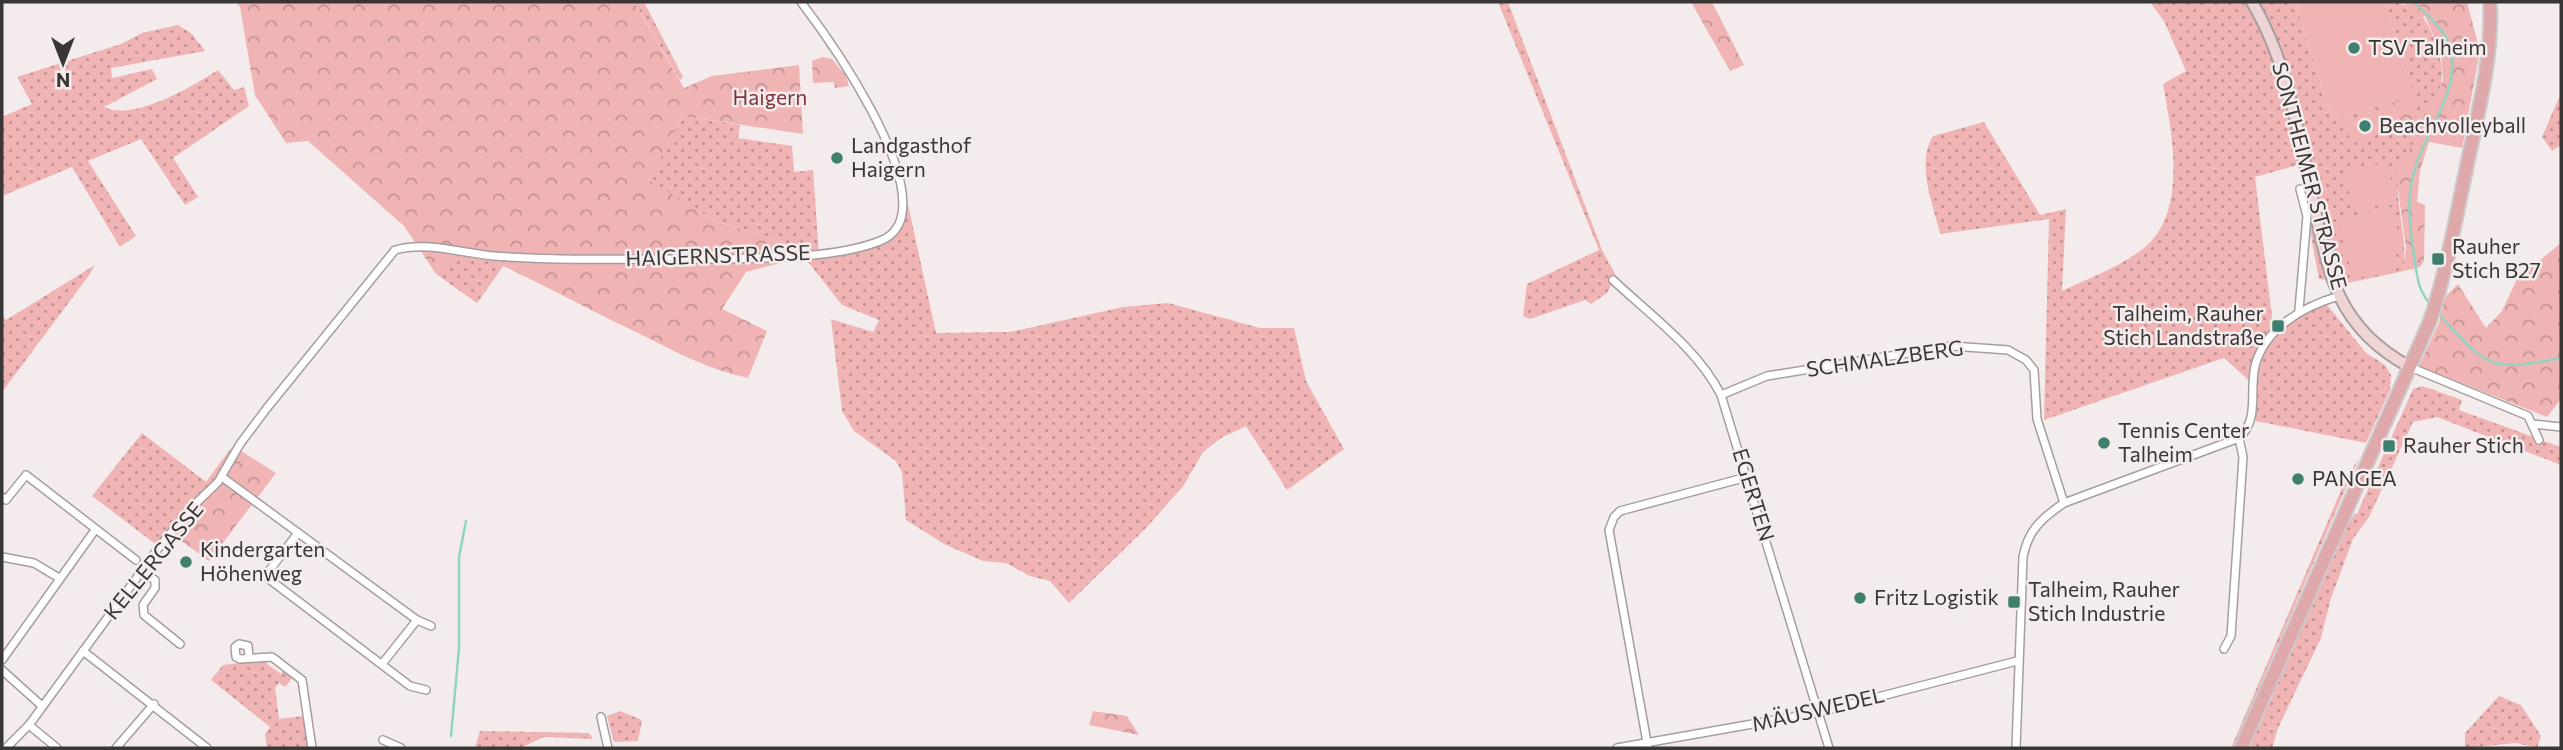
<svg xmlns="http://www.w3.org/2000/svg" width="2563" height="750" viewBox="0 0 2563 750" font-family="Commissioner,sans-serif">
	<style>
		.grass { fill: url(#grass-dots) }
		.forest { fill: url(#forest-crowns) }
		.pitch { fill: #f0b4b5 }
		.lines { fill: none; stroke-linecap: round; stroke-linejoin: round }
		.stream { stroke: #93d4c0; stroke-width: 2.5 }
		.street-casing { stroke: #a69e9e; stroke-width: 10 }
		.secondary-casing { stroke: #a69e9e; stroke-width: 14 }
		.primary-casing { stroke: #cccbcb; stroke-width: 16 }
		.street { stroke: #fff; stroke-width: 7 }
		.secondary { stroke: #efd4d6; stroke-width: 10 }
		.primary { stroke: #dfa9ac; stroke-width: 12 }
		.poi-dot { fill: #3f7f6d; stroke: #f4ecec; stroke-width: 2.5 }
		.labels { text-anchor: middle; stroke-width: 5; stroke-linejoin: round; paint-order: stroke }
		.poi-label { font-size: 21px; fill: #393636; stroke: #f4ecec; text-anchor: start }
		.park-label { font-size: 21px; fill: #7f363b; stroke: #f4ecec }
		.street-label { font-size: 21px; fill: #393636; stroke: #f4ecec }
	</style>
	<defs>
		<pattern id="grass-dots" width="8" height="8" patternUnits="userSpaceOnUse" patternTransform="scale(1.75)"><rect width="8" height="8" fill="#f0b4b5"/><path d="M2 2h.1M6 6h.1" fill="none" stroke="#c39394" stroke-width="1.8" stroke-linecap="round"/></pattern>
		<pattern id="forest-crowns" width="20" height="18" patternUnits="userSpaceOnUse" patternTransform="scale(1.75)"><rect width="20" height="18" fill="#f0b4b5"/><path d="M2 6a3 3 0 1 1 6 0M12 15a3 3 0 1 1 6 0" fill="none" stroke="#c39394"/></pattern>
	</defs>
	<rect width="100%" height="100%" fill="#f4ecec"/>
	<g class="grass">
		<path d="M634,2H644L683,77L680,80Z"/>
		<path d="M1498,2H1508L1602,250L1616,276L1607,293L1591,304L1585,300L1530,319L1523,316L1527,284L1599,250Z"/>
		<path d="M2150,2H2295L2332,119L2413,94L2385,2C2405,2 2422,10 2430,29C2453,82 2440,95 2414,143C2410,151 2401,157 2399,165C2393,200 2408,235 2404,271L2348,283L2319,279L2298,165L2255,177L2274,333L2254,364L2253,384L2224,358L2044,420L2049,219L1940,234C1933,204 1916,164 1933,136L1984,122L2040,215L2066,209L2062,291C2089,278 2120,267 2144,248C2188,213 2172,133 2163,84L2186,71L2164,21Z"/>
		<path d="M178,25L192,34L205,51L111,68L112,78L152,69L157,79L104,107C133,122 193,86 218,70L234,90L244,87L249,106L173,158L198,197L185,205L141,139L88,161L136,236L120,247L72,167L2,196V117L32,104L17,77L121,44L142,33Z"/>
		<path d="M2561,93V145L2552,151L2542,137Z"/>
		<path d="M683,116L740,125L738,138L792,146L794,172L813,170L819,255C881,246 913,252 902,177L936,333L1010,332L1123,307L1168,303L1260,328H1294L1306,381L1344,449L1287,490L1246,426L1221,438L1203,452L1184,485L1147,527L1069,603L1050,581L1030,576L1006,563L983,561L944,544L906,520L902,472L896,461L854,431L842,411L831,319L873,332L879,320L842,305L804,257L808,250L715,221L648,181Z"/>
		<path d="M460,247L504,265L477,303L436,274Z"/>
		<path d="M95,265L90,274L2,392V314L6,320Z"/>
		<path d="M2324,301L2366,353L2385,365L2391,375L2390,390L2366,443L2256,421C2254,404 2251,382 2256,365C2266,335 2296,313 2324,301Z"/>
		<path d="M2423,386L2462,400L2459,410L2561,447V465L2437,417L2413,422L2369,517L2353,539L2331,598L2321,638L2278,728L2272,748H2245L2336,543L2355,513L2357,514L2413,389Z"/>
		<path d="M142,433L206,482L231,448L227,464L158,546L92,496Z"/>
		<path d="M2359,458L2233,748H2231L2345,481Z"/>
		<path d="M267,660V664L281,674L284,670L293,677L285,687L279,683L275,688L279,719L303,716L309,748H267L265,734L270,727L211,680L223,665Z"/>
		<path d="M2499,696L2521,705L2541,736L2537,748L2516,743L2465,748V733Z"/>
		<path d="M620,711L642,720L638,741L614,742L607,716Z"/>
		<path d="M480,731L589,733L593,739L544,737L520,748H475Z"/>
	</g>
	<g class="forest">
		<path d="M236,2H634L684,88L712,76L799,65L803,134L683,116L649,180L715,221L809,250L804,257L746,272L722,309L767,331L748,378C710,370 678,353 644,336C583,307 523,273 461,247L436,274L404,226L308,141L286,143L255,95L240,7Z"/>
		<path d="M1691,2H1712L1744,65L1730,71Z"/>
		<path d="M2403,2H2467L2480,51L2462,148L2429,142L2420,171L2417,202L2425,205L2424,261L2420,267L2404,271L2406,248L2396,175L2399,161L2412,146L2443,80L2441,53L2425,16L2419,19Z"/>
		<path d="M822,57L832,59L846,76L849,86L835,88L834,82L813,83L812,61Z"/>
		<path d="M2416,96V110L2410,126L2388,133L2381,106Z"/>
		<path d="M2561,243V399L2547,417L2419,366L2439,323L2444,298L2458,284L2486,328L2502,311L2517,279Z"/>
		<path d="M241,451L276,473L209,561L172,534Z"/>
		<path d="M1093,711L1127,716L1139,735L1089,725Z"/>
	</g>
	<g class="pitch">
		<path d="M2295,2H2385L2414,94L2332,119Z"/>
		<path d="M2379,111L2385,131L2351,141L2345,121Z"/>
		<path d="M2387,162L2396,201L2354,211L2345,172Z"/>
		<path d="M2392,207L2402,247L2390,251L2394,269L2353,279L2339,220Z"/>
	</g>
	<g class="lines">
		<g class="stream">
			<path d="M2414,2C2427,16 2445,28 2450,48C2461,89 2428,128 2416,165C2406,195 2409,225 2414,255C2417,275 2417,289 2431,305"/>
			<path d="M2437,312C2486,366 2488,373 2561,358"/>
			<path d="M451,736L459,648V557L466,521"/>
		</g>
		<defs>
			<g id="street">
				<path d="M1613,280C1649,314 1698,349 1721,395L1829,748"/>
				<path d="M2299,310L2307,216L2300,189"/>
				<path d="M2410,367L2528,416L2539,440"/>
				<path d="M1721,395L1767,376L1952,346L2008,350L2026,360L2034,370L2037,419L2064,503"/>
				<path d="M2533,424L2561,427"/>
				<path d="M222,477L417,620L431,626"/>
				<path d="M2,497L6,500L26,475L136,560"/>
				<path d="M298,533L265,576L410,686L426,690"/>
				<path d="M2,557L34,563L59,578"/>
				<path d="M142,572L155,580V588L143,605L144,615L180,644"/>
				<path d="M2224,649L2231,636L2243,457L2239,438"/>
				<path d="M83,651L207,748"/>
				<path d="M249,657L248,646L239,644L235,647L236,657L240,659L272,657L302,680L312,748"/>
				<path d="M2,660L95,530"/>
				<path d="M382,664L417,620"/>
				<path d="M2,670L42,706"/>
				<path d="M601,717L608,748"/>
				<path d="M29,725L57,748"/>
				<path d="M383,740L401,748"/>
				<path d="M6,748L29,725L160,546L191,508L218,482L240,444L267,408L395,250C427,241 461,253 494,256C563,261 633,259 701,259C753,258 832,260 880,241C888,238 895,232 899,224C922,171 833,44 801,2"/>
				<path d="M116,748L154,704"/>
				<path d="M1617,748L1820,712L2017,661"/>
				<path d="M1648,748L1609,530L1614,517L1620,511L1747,477"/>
				<path d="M2016,748L2023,557C2028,530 2042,518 2064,503L2239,438C2260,419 2249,391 2255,366C2265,327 2305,306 2339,296"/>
			</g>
			<path id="secondary" d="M2252,2C2290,66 2300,143 2316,215C2322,242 2328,272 2340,297C2355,328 2380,351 2410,367"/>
			<path id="primary" d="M2241,748L2430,321C2447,270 2456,217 2467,165C2478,113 2493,56 2490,2"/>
		</defs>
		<use href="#street" class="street-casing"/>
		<use href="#secondary" class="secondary-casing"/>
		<use href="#primary" class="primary-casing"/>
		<use href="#street" class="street"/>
		<use href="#secondary" class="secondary"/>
		<use href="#primary" class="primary"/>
	</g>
	<g class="poi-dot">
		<circle cx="2354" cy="48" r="7"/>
		<circle cx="2365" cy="126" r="7"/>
		<circle cx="837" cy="158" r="7"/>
		<rect x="2431" y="252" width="14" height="14" rx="3.5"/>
		<rect x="2271" y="319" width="14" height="14" rx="3.5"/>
		<circle cx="2104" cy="443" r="7"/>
		<rect x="2382" y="439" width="14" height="14" rx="3.5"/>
		<circle cx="2298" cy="479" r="7"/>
		<circle cx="186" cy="562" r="7"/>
		<circle cx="1860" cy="598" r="7"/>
		<rect x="2007" y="595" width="14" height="14" rx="3.5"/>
	</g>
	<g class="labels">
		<g class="poi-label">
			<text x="2368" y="55">TSV Talheim</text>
			<text x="2379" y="133">Beachvolleyball</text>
			<text x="851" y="153">Landgasthof<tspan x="851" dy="24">Haigern</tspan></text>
			<text x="2452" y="254">Rauher<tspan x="2452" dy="24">Stich B27</tspan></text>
			<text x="2264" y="321" text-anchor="end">Talheim, Rauher<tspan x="2264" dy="24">Stich Landstraße</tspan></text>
			<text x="2118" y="438">Tennis Center<tspan x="2118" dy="24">Talheim</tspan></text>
			<text x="2403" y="453">Rauher Stich</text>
			<text x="2312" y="486">PANGEA</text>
			<text x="200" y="557">Kindergarten<tspan x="200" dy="24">Höhenweg</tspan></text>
			<text x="2028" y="597">Talheim, Rauher<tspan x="2028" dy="24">Stich Industrie</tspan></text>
			<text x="1874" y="605">Fritz Logistik</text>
		</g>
		<g class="park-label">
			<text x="770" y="105">Haigern</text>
		</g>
		<g class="street-label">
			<text transform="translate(2309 176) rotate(75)" y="7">SONTHEIMER STRASSE</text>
			<text transform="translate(718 256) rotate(-2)" y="7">HAIGERNSTRASSE</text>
			<text transform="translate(1885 359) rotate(-8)" y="7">SCHMALZBERG</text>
			<text transform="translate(1753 495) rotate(73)" y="7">EGERTEN</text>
			<text transform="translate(154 561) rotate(-51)" y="7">KELLERGASSE</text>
			<text transform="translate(1818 710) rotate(-13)" y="7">MÄUSWEDEL</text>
		</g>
	</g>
	<rect width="2563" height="750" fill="none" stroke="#393636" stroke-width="7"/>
	<g transform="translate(63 63) rotate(180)" stroke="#f4ecec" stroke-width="5" paint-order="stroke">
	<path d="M0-5L12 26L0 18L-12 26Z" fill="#393636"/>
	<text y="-10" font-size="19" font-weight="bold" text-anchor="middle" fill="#393636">N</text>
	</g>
</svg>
